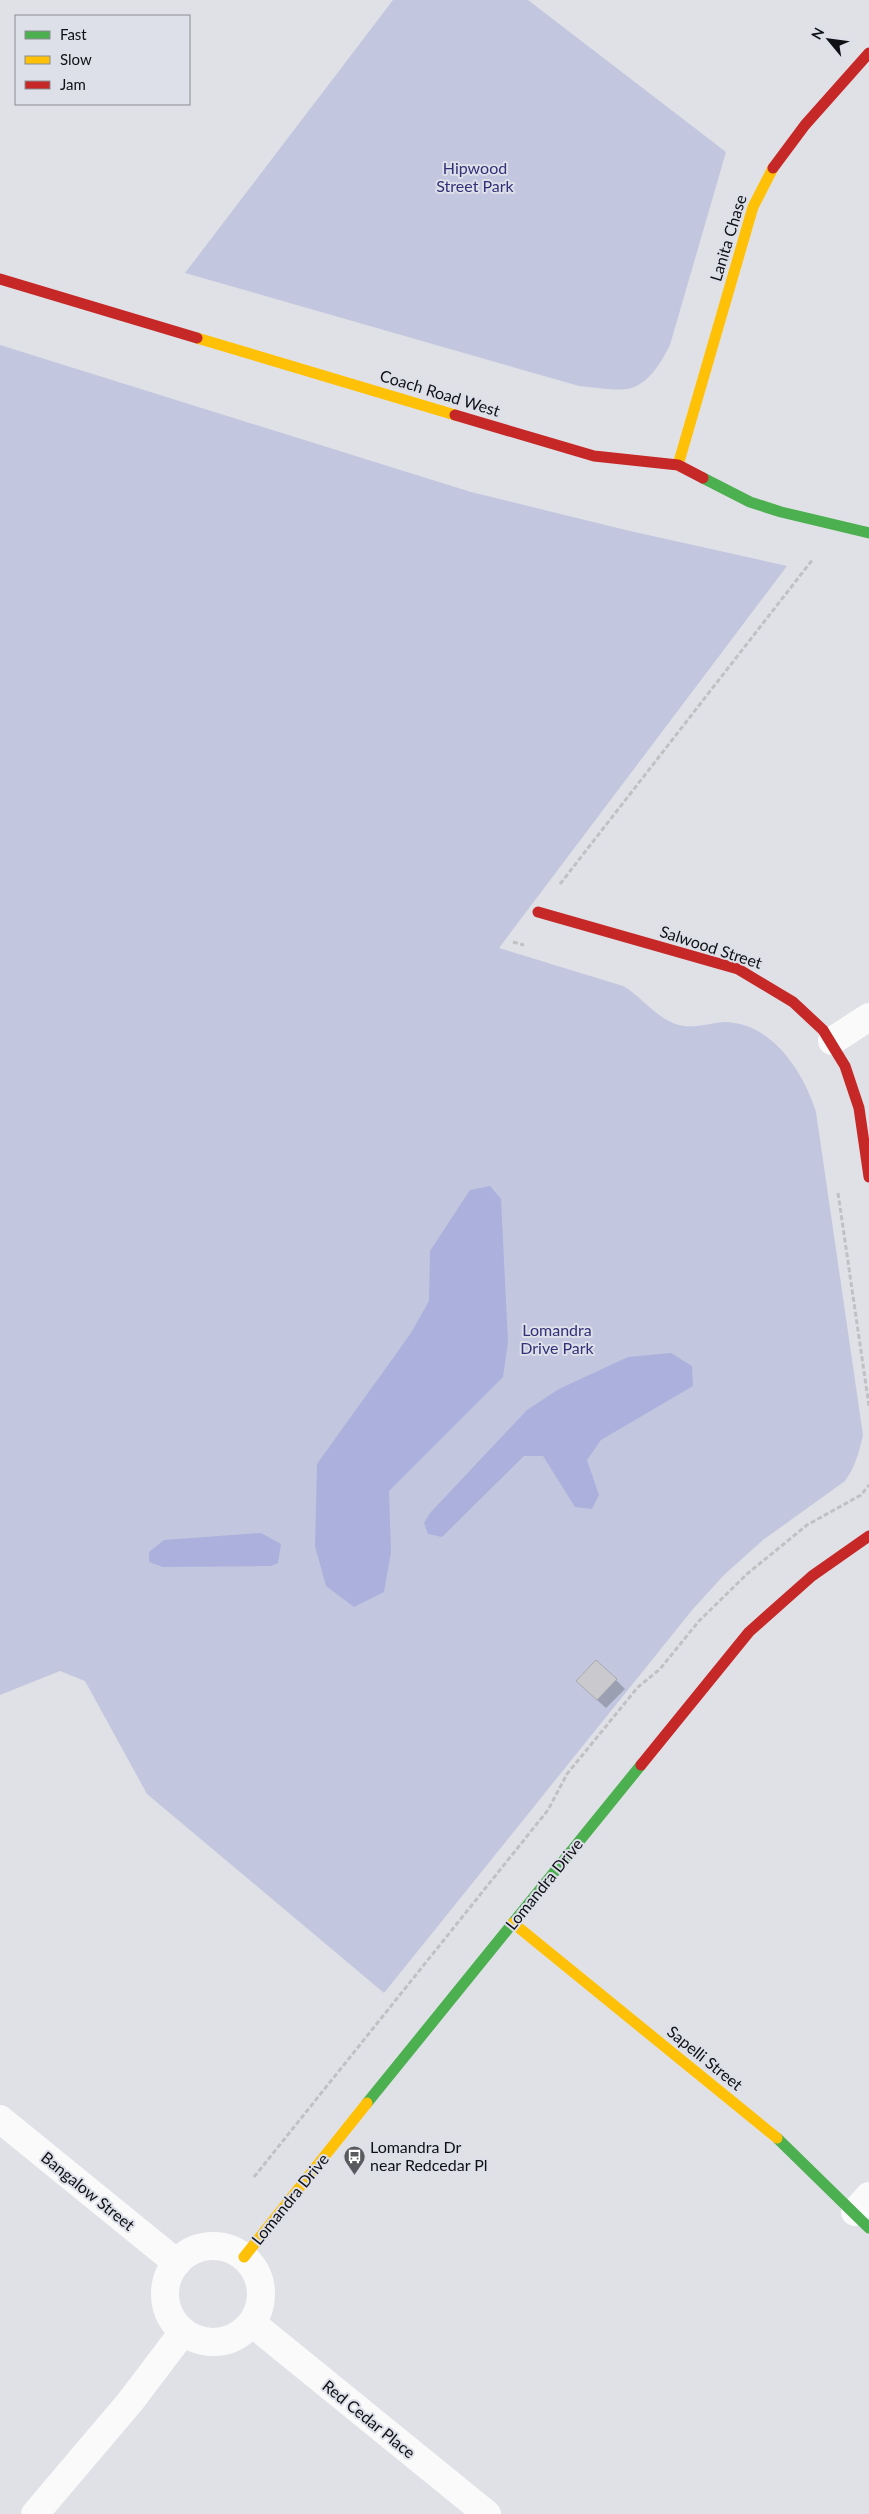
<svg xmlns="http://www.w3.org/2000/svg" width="869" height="2514" viewBox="0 0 869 2514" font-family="Lato,sans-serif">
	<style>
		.green { fill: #c2c7df }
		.water { fill: #abb1dc }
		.shadow { fill: #0003 }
		.building { fill: #cacace; stroke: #a9a9ad }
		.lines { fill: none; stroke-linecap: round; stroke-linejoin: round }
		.path { stroke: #c1c1c3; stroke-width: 3; stroke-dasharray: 5 2.5; stroke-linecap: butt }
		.street { stroke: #fafafb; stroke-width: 28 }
		.fast { stroke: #4caf50; stroke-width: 11 }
		.slow { stroke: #ffc107; stroke-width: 11 }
		.jam { stroke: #c62828; stroke-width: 11 }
		.labels { text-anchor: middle; stroke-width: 4; stroke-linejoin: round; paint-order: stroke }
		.park-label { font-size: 16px; fill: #303178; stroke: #dddfe9 }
		.street-label { font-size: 16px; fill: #101114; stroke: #dddfe9 }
		.poi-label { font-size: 16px; fill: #101114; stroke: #dddfe9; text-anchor: start }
	</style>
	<rect width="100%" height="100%" fill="#e0e1e6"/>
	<g class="green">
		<path d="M393,0H528L726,152L670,345C662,361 648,386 627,389C612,391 594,387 579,386L185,273Z"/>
		<path d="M0,345L471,492L630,531L787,566L499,948L623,986C643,997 656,1019 679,1025C694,1029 709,1023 724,1022C772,1022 804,1073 816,1112L863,1435C859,1453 855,1467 845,1481L763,1540L724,1575L693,1609L384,1993L147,1794L85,1681L60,1671L0,1695Z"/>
	</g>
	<g class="water">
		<path d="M490,1186L501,1199L508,1342L503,1377L389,1491L391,1552L384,1592L354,1607L326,1586L315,1546L317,1464L411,1333L429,1301L430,1251L470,1190Z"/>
		<path d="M671,1353L692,1366L693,1386L601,1440L587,1460L599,1495L592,1509L575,1507L543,1456H524L442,1537L428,1534L424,1523L430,1513L527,1410L559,1389L628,1357Z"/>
		<path d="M261,1533L281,1544L278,1563L271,1566L163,1567L149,1562V1552L164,1540Z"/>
	</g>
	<path class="shadow" d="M616,1680L625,1689L606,1708L586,1690Z"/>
	<path class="building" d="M596,1660L617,1679L597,1700L576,1681Z"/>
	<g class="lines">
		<g class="path">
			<path d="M560,884L813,559"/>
			<path d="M513,942L524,945"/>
			<path d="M838,1193L869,1406"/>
			<path d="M254,2177L548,1810L567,1774L638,1687L660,1669L699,1621L747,1574L807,1525L861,1495L869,1485"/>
		</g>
		<g class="street">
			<path d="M832,1041L869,1017"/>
			<path d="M0,2119L177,2263"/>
			<path d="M855,2212L869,2196"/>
			<circle cx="213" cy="2294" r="48"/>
			<path d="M252,2323L487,2514"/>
			<path d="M35,2514L130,2402L183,2332"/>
		</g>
		<g class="fast">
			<path d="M703,478L750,502L781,512L869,533"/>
			<path d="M367,2103L641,1765"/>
			<path d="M777,2138L869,2228"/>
		</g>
		<g class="slow">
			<path d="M197,338L455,415"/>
			<path d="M678,465L753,207L773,168"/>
			<path d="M513,1923L777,2138"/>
			<path d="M244,2257L367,2103"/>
		</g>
		<g class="jam">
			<path d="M773,168L805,125L869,53"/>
			<path d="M0,279L197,338"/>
			<path d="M455,415L594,456L678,465L703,478"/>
			<path d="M538,912L738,969L793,1002L823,1030L845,1066L859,1108L869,1177"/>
			<path d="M641,1765L749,1632L812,1576L869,1536"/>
		</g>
	</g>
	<defs>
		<symbol id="bus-pin" viewBox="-11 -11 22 30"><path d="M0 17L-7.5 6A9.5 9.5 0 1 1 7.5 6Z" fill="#595a5e" stroke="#dddfe9"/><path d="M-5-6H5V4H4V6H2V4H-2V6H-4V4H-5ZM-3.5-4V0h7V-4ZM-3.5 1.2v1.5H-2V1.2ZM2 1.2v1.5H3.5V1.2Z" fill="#fff"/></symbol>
	</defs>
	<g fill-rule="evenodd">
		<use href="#bus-pin" x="342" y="2144" width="25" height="34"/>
	</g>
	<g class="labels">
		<g class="park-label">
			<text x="475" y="174">Hipwood<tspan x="475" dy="18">Street Park</tspan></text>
			<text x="557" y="1336">Lomandra<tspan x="557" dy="18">Drive Park</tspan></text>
		</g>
		<g class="street-label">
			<text transform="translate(728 238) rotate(-73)" y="6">Lanita Chase</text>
			<text transform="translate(440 393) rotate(17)" y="6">Coach Road West</text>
			<text transform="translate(711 947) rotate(18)" y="6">Salwood Street</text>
			<text transform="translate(544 1884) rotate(-51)" y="6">Lomandra Drive</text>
			<text transform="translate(705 2058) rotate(39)" y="6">Sapelli Street</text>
			<text transform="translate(88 2191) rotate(39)" y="6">Bangalow Street</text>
			<text transform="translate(290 2199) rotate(-51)" y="6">Lomandra Drive</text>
			<text transform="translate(369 2419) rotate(39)" y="6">Red Cedar Place</text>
		</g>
		<g class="poi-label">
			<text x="370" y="2153">Lomandra Dr<tspan x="370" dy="18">near Redcedar Pl</tspan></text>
		</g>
	</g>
	<rect x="15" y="15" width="175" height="90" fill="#dddfe9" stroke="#8b8d94"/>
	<rect x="25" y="31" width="25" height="8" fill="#4caf50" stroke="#8b8d94"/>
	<text x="60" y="40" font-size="15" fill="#101114">Fast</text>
	<rect x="25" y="56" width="25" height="8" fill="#ffc107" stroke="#8b8d94"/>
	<text x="60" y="65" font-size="15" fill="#101114">Slow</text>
	<rect x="25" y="81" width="25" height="8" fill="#c62828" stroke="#8b8d94"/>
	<text x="60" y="90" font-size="15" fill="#101114">Jam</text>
	<g transform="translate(829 40) rotate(299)" stroke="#dddfe9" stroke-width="4" paint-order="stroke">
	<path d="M0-4L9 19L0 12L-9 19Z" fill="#101114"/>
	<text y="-8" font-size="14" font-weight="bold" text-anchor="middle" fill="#101114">N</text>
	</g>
</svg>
